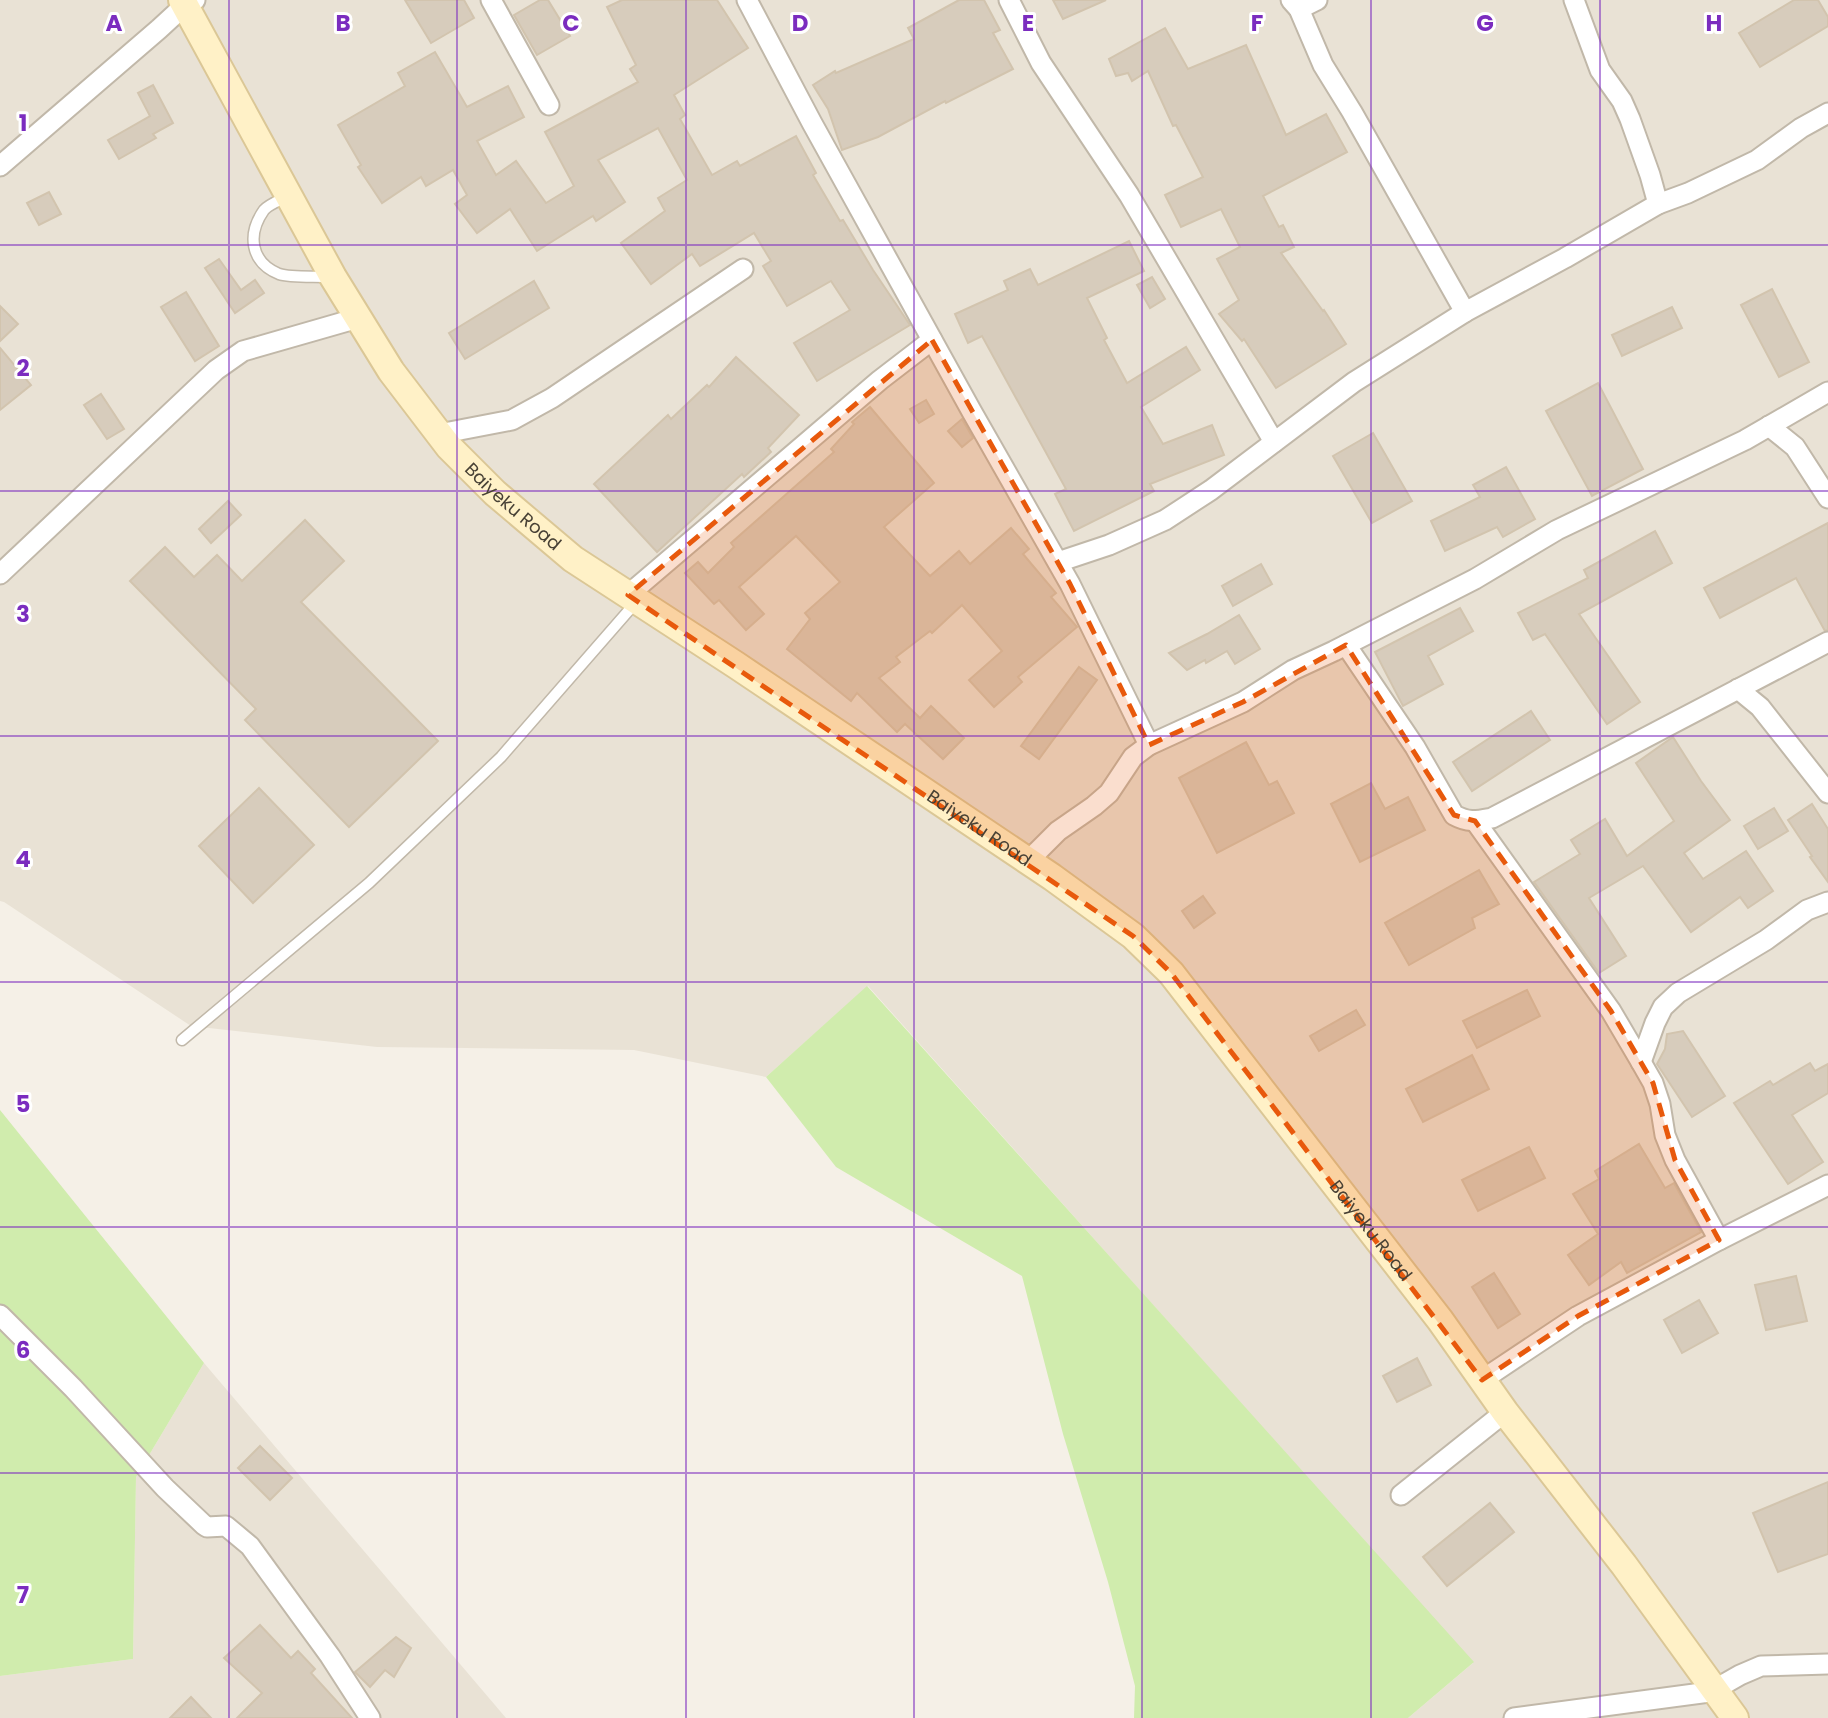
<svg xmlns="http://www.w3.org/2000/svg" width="1828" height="1718" viewBox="0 0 1828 1718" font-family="Poppins,sans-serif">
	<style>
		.residential { fill: #e9e2d5 }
		.green { fill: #d0ecad }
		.building { fill: #d7ccbc; stroke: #d2c4ae; stroke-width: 2 }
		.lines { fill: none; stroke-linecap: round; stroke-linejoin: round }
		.service-casing { stroke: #c1b8a9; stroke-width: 13 }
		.minor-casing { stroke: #c1b8a9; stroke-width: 23 }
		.secondary-casing { stroke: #dbc796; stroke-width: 30 }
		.service { stroke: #fff; stroke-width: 10 }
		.minor { stroke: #fff; stroke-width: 19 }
		.secondary { stroke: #fff1c7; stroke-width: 26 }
		.marked { fill: #e8590c; fill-opacity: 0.2; stroke: #e8590c; stroke-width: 5; stroke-dasharray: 14 9; stroke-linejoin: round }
		.grid { fill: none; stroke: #7b2cbf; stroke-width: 2; stroke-opacity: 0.55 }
		.labels { text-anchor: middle; stroke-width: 6; stroke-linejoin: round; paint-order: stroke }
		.street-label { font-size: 18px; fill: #484135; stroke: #fff }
		.grid-label { font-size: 23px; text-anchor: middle; font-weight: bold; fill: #7b2cbf; stroke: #fff; stroke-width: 6; stroke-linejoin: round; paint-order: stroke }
	</style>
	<rect width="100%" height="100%" fill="#f5f0e7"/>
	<g class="residential">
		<path d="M0,0H1828V1718H1408L1473,1663L868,986L766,1077L634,1050L377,1047L191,1026L4,902L0,901Z"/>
		<path d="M204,1363L506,1718H0V1676L133,1659L136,1477Z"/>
	</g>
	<g class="green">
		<path d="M867,986L1474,1662L1408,1718H1134L1135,1686L1108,1582L1063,1434L1022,1276L836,1167L766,1077Z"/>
		<path d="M0,1110L204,1363L136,1477L133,1659L0,1676Z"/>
	</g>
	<g class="building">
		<path d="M405,0H464L474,18L431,43Z"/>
		<path d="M540,0H548L570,36L537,55L514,15Z"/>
		<path d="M622,0H717L748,48L674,95L685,115L680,119L712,175L737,161L740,166L796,136L816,173L813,175L840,221L843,220L873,270L910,325L817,381L794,343L850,310L831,281L787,306L763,266L771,261L754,233L700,266L692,254L651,284L621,243L665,211L658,198L687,180L658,128L598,160L625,202L596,221L593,216L537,251L510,209L477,233L455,204L467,195L453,170L426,186L421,177L382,203L358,167L361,165L338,125L405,86L398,73L435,52L467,107L508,86L524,117L477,141L496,175L516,161L546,203L574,186L545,132L638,82L630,69L636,65L607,7Z"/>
		<path d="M959,0H984L1000,30L993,33L1013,69L946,103L945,101L878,137L842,150L828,109L813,85L835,71L836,73L914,39L908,28Z"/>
		<path d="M1053,0H1106L1063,19Z"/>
		<path d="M1794,0H1818L1828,17V26L1760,67L1739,33Z"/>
		<path d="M1165,28L1188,69L1246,45L1286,135L1326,114L1347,152L1263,196L1279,227L1283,225L1294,247L1281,253L1323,311L1324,310L1346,344L1276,388L1244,339L1242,341L1219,314L1239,300L1217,259L1240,247L1221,209L1181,227L1165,195L1203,177L1176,125L1173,126L1148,71L1132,81L1128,73L1116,76L1109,59Z"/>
		<path d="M153,85L173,123L153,134L156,138L119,159L108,140L150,116L138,93Z"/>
		<path d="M49,192L61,214L39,225L27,203Z"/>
		<path d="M1129,241L1144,271L1087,298L1107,338L1104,340L1127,383L1186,347L1200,370L1141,407L1163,444L1212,425L1224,455L1150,484L1154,491L1074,531L1055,494L1066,489L982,336L968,343L955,314L1008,290L1004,281L1030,269L1038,285Z"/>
		<path d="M219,259L241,290L255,280L264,293L235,313L205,268Z"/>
		<path d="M1152,277L1165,299L1150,308L1137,285Z"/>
		<path d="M534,281L549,308L465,359L449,333Z"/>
		<path d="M1772,289L1809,362L1779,377L1741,305Z"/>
		<path d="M186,292L219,346L195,361L161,307Z"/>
		<path d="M0,306L18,324L0,341Z"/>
		<path d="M1672,307L1682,328L1622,356L1612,335Z"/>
		<path d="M0,348L31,385L0,410Z"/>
		<path d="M736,357L799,415L768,448L771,452L744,477L742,474L657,552L594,484L668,415L671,419L707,385L709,387Z"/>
		<path d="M1598,383L1643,469L1592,496L1546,411Z"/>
		<path d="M101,394L124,429L107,439L84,405Z"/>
		<path d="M926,400L934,414L919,423L910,409Z"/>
		<path d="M870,407L934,483L884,527L930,576L959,551L970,564L1011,528L1029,549L1023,554L1056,593L1051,597L1077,627L1018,677L1022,682L994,707L969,680L1002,651L962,605L932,633L930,631L896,657L900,662L879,678L920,718L931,706L964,738L943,759L905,724L897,732L857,693L851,701L787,649L810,619L805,613L840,582L796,536L739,587L764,614L746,630L719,600L714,604L685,573L698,562L708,573L734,547L731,543L834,452L831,449L854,424L852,422Z"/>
		<path d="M962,419L973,438L962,447L948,431Z"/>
		<path d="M1373,433L1412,501L1372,523L1333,456Z"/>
		<path d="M1506,467L1535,519L1503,537L1497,527L1445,551L1431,521L1480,497L1473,485Z"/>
		<path d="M228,501L241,515L211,543L199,529Z"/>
		<path d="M305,520L344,561L301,602L438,741L349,827L245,720L256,709L130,581L165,547L194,577L217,555L242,581Z"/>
		<path d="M1828,523V630L1825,631L1796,578L1720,618L1704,588Z"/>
		<path d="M1655,531L1672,563L1579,614L1640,702L1607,724L1545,634L1533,640L1518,613L1588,578L1584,570Z"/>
		<path d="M1261,564L1272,584L1233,606L1222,586Z"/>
		<path d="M1460,608L1473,631L1428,656L1443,684L1403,706L1375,652Z"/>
		<path d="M1239,615L1260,649L1235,664L1227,651L1206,663L1205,660L1187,670L1169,653L1207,634Z"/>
		<path d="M1079,667L1097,680L1039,759L1021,746Z"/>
		<path d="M1531,711L1550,740L1472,791L1453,762Z"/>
		<path d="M1673,737L1701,781L1730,820L1684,853L1703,879L1746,851L1773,891L1748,908L1740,897L1691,932L1643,866L1589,898L1626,956L1599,973L1534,882L1580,854L1571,840L1605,819L1627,856L1674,821L1636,763Z"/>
		<path d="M1246,742L1269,785L1277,781L1294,813L1217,853L1179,778Z"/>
		<path d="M1371,783L1385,809L1408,797L1425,830L1360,862L1331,804Z"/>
		<path d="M259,788L314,845L253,903L199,846Z"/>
		<path d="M1812,804L1828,829V882L1810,857L1812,856L1788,820Z"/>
		<path d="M1774,808L1788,831L1758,849L1744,826Z"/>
		<path d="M1479,870L1499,904L1472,918L1475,928L1409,965L1385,923Z"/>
		<path d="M1203,896L1215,913L1194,928L1182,911Z"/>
		<path d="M1527,990L1540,1016L1477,1048L1463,1021Z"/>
		<path d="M1356,1010L1365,1025L1319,1051L1310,1036Z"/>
		<path d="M1683,1031L1725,1096L1692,1117L1657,1064L1665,1049L1667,1034Z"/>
		<path d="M1472,1055L1489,1089L1423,1122L1406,1089Z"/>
		<path d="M1810,1063L1815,1071L1828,1064V1093L1792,1115L1823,1162L1788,1184L1734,1103L1770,1081L1773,1085Z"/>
		<path d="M1639,1144L1665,1188L1674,1183L1701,1232L1627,1273L1621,1262L1589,1285L1568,1255L1598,1234L1573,1194L1599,1179L1595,1171Z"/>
		<path d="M1529,1147L1545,1178L1478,1211L1462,1180Z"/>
		<path d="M1494,1273L1520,1314L1498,1328L1472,1287Z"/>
		<path d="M1796,1276L1807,1321L1766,1330L1755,1285Z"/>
		<path d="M1699,1300L1718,1333L1682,1353L1664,1320Z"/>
		<path d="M1417,1358L1431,1385L1397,1402L1383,1376Z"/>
		<path d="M260,1446L292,1478L270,1500L238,1468Z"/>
		<path d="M1828,1482V1554L1778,1572L1753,1513Z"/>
		<path d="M1490,1503L1514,1532L1447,1586L1423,1557Z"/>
		<path d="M260,1625L291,1658L298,1651L315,1669L311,1673L352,1718H237L262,1693L224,1658Z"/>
		<path d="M396,1637L411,1648L394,1677L385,1670L370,1687L355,1672Z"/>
		<path d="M191,1697L211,1718H170Z"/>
	</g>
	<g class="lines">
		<defs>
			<g id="service">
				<path d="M288,196C281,200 269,204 264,210C247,234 250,262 279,274C291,278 315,276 329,277"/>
				<path d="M182,1040L369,883L501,757L637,601"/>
			</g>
			<g id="minor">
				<path d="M491,0L549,105"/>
				<path d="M747,0L812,123L972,412L1070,584L1149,745"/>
				<path d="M1009,0L1041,63L1129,195L1274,442"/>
				<path d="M1291,0L1299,9L1323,65L1352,112L1465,312"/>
				<path d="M1574,0L1600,70L1622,101L1630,119L1650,175L1658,204"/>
				<path d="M1299,9L1317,0"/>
				<path d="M0,166L159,29L185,5L195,0"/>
				<path d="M1769,426L1795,447L1828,498"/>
				<path d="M439,434L512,420L552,398L743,269"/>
				<path d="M1058,562L1109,545L1165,520L1211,490L1354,382L1465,312L1565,258L1658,204L1688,193L1757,160L1801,128L1828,113"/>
				<path d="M0,574L216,370L243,351L358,318"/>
				<path d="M628,595L880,380L932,340"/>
				<path d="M1346,645L1415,747L1454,815C1469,823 1476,821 1492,818L1828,642"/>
				<path d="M1738,689L1760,707L1828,793"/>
				<path d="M1475,821L1611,1011L1641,1062L1653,1083L1660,1104L1665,1135L1675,1160L1719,1240"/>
				<path d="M1028,861L1058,831L1094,806L1109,793L1133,757L1149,745L1243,702L1293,670L1334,651L1475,579L1557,530L1745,440L1828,392"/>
				<path d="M1641,1062L1655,1023L1663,1007L1678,993L1766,940L1807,910L1828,902"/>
				<path d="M0,1315L73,1388L165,1488L204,1525L207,1527L226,1526L250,1546L330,1656L370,1718"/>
				<path d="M1482,1380L1578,1316L1719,1240L1828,1185"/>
				<path d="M1401,1495L1505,1412"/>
				<path d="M1514,1718L1717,1691L1726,1683L1740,1675L1761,1666L1828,1664"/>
			</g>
			<g id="secondary">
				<path id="s1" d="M182,0L333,277L391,371L449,447L495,493L573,559L736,665L1052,877L1133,936L1171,973L1440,1320L1505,1412L1624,1565L1735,1718"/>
			</g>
		</defs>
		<use href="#service" class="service-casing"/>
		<use href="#minor" class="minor-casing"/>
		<use href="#secondary" class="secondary-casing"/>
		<use href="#service" class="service"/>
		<use href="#minor" class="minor"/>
		<use href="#secondary" class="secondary"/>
	</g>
	<path class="marked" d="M932,340L1070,584L1149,745L1243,702L1346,645L1454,815L1475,821L1611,1011L1653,1083L1675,1160L1719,1240L1578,1316L1482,1380L1171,973L1133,936L628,595Z"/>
	<path class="grid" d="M229,0V1718M457,0V1718M686,0V1718M914,0V1718M1142,0V1718M1371,0V1718M1600,0V1718M0,245H1828M0,491H1828M0,736H1828M0,982H1828M0,1227H1828M0,1473H1828"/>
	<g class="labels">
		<g class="street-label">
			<text dy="6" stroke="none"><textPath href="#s1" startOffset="609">Baiyeku Road</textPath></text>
			<text dy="6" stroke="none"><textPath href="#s1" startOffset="1176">Baiyeku Road</textPath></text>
			<text dy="6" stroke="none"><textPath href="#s1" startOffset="1743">Baiyeku Road</textPath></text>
		</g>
	</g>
	<g class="grid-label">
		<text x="114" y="31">A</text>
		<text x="343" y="31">B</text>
		<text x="571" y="31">C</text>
		<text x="800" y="31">D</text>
		<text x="1028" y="31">E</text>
		<text x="1257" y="31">F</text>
		<text x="1485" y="31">G</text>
		<text x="1714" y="31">H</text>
		<text x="23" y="131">1</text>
		<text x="23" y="376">2</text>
		<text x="23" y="622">3</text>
		<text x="23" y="867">4</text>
		<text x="23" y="1112">5</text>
		<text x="23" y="1358">6</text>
		<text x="23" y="1603">7</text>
	</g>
</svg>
